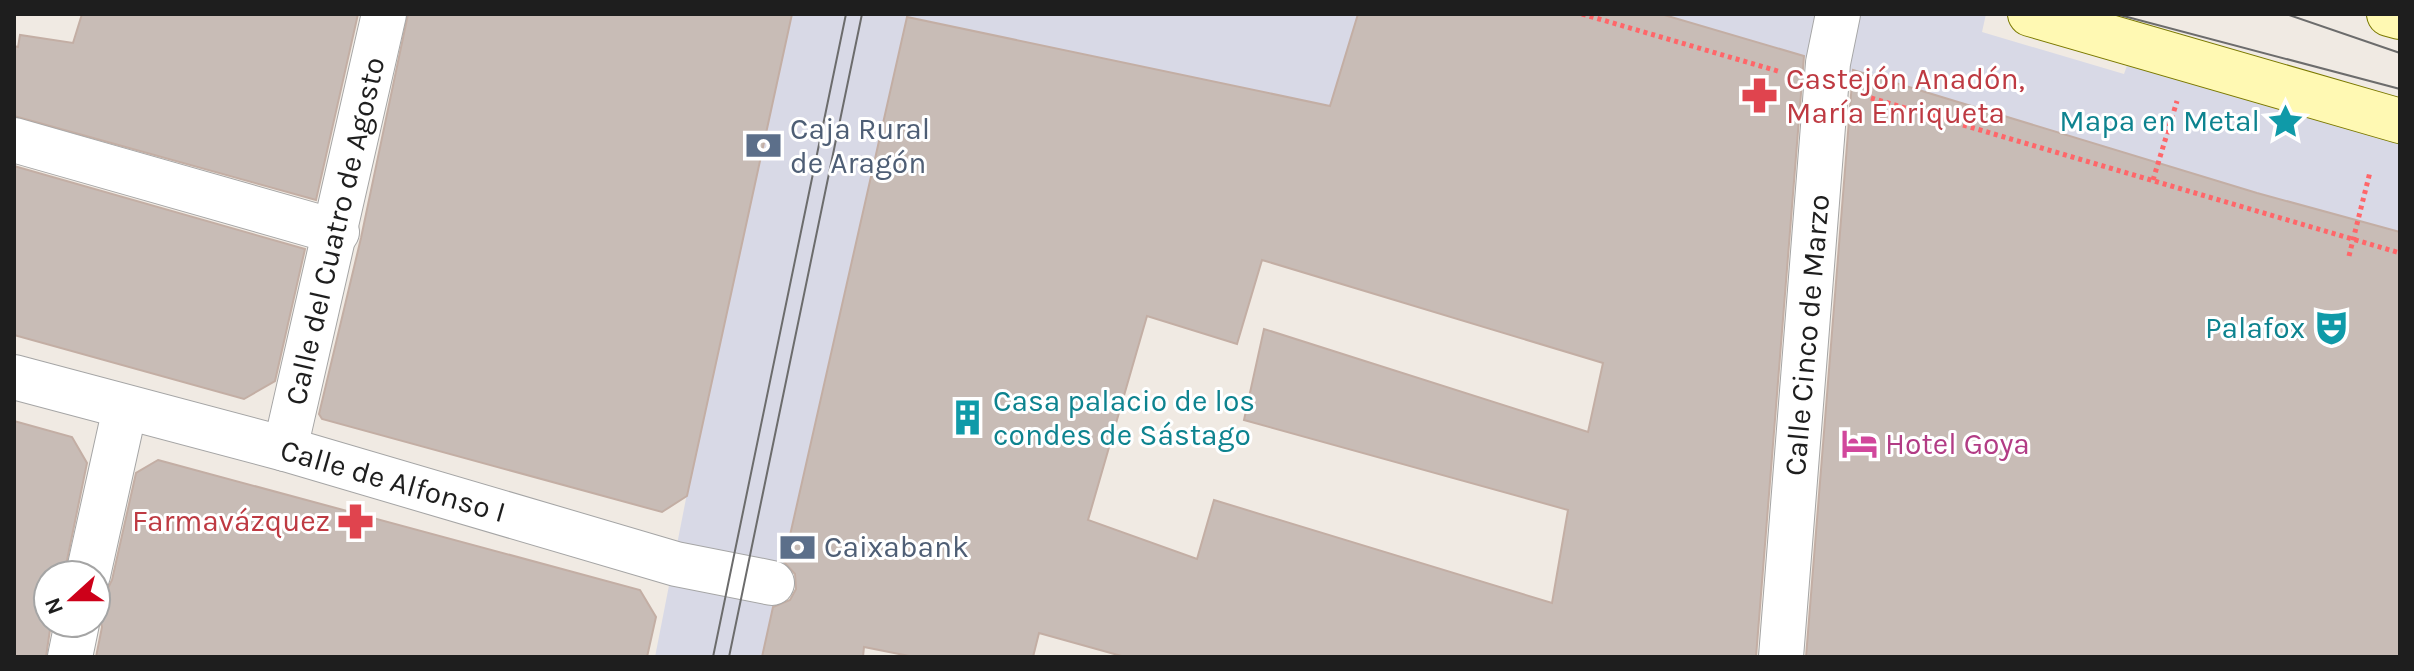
<svg xmlns="http://www.w3.org/2000/svg" width="2414" height="671" viewBox="0 0 2414 671" font-family="Karla,sans-serif">
	<style>
		.plaza { fill: #d8d9e6 }
		.building { fill: #c8bcb6; stroke: #c3aea4; stroke-width: 2; fill-rule: evenodd }
		.lines { fill: none; stroke-linecap: round; stroke-linejoin: round }
		.street-casing { stroke: #a5a5a5; stroke-width: 46 }
		.secondary-casing { stroke: #7b7900; stroke-width: 46 }
		.path { stroke: #ff6669; stroke-width: 5; stroke-dasharray: 4 4; stroke-linecap: butt }
		.street { stroke: #fff; stroke-width: 44 }
		.secondary { stroke: #fff9b3; stroke-width: 44 }
		.tram { stroke: #6c6c6c; stroke-width: 2 }
		.labels { text-anchor: middle; stroke-width: 6; stroke-linejoin: round; paint-order: stroke }
		.health-label { font-size: 30px; fill: #be3a42; stroke: #fff; text-anchor: start }
		.culture-label { font-size: 30px; fill: #0d838f; stroke: #fff; text-anchor: end }
		.service-label { font-size: 30px; fill: #4e5e75; stroke: #fff; text-anchor: start }
		.street-label { font-size: 30px; fill: #1e1e1e; stroke: #fff }
		.hotel-label { font-size: 30px; fill: #b23c85; stroke: #fff; text-anchor: start }
	</style>
	<rect width="100%" height="100%" fill="#f0eae3"/>
	<g class="plaza">
		<path d="M792,14H1358L1330,106L907,17L762,657H655L701,422Z"/>
		<path d="M1661,14H1986L1982,32L2124,74L2130,57L2400,137V232L2257,193Z"/>
	</g>
	<g class="building">
		<path d="M82,14H358L316,200L14,116V46L18,47L20,35L73,43Z"/>
		<path d="M408,14H792L687,496L662,512L322,419L319,414L361,238Z"/>
		<path d="M1358,14H1661L1804,56L1756,657H1125L1039,633L1033,657H914L864,647L863,657H762L773,607L790,600L796,589L795,574L784,562L907,17L1330,106ZM1262,260L1603,363L1588,432L1264,329L1244,420L1568,510L1552,603L1214,500L1197,559L1088,520L1147,316L1237,344Z"/>
		<path d="M1853,70L2257,193L2400,232V657H1806Z"/>
		<path d="M14,166L305,249L275,381L244,399L14,335Z"/>
		<path d="M14,421L72,437L87,463L64,575H48V623H51L46,657H14Z"/>
		<path d="M158,460L640,590L656,617L647,657H96L102,627L96,599L106,592L112,580L136,473Z"/>
	</g>
	<g class="lines">
		<defs>
			<g id="street">
				<path d="M14,140L337,232"/>
				<path d="M14,377L285,449L676,564L772,583"/>
				<path d="M285,449L384,14"/>
				<path d="M88,575L125,408"/>
				<path d="M70,657L77,623"/>
				<path d="M1781,657L1828,63L1838,14"/>
			</g>
			<g id="secondary">
				<path d="M2030,14L2400,121"/>
				<path d="M2389,14L2400,17"/>
			</g>
		</defs>
		<use href="#street" class="street-casing"/>
		<use href="#secondary" class="secondary-casing"/>
		<g class="path">
			<path d="M1582,14L1781,72"/>
			<path d="M1871,98L2400,253"/>
			<path d="M2153,180L2177,101"/>
			<path d="M2349,256L2370,172"/>
		</g>
		<use href="#street" class="street"/>
		<use href="#secondary" class="secondary"/>
		<g class="tram">
			<path d="M2116,14L2400,89"/>
			<path d="M2286,14L2400,53"/>
			<path d="M713,657L846,14"/>
			<path d="M729,657L862,14"/>
		</g>
	</g>
	<defs>
		<symbol id="pharmacy-bare" viewBox="-9 -9 18 18"><path d="M-2-6h4v4h4v4h-4v4h-4v-4h-4v-4h4Z" fill="#e0444e" stroke="#fff" stroke-width="2.5" paint-order="stroke"/></symbol>
		<symbol id="sight-bare" viewBox="-9 -9 18 18"><path d="M0-6L1.8-2.2L6-1.7L2.9 1.2L3.7 5.4L0 3.3L-3.7 5.4L-2.9 1.2L-6-1.7L-1.8-2.2Z" fill="#0f9aa8" stroke="#fff" stroke-width="2.5" paint-order="stroke"/></symbol>
		<symbol id="bank-bare" viewBox="-9 -9 18 18"><path d="M-6-4H6V4H-6ZM0-2.3a2.3 2.3 0 1 0 0 4.6a2.3 2.3 0 1 0 0-4.6Z" fill="#5c6f8a" stroke="#fff" stroke-width="2.5" paint-order="stroke"/></symbol>
		<symbol id="theatre-bare" viewBox="-9 -9 18 18"><path d="M-5-5.5Q0-4 5-5.5V0Q5 5 0 6Q-5 5-5 0ZM-3.3-2.5H-1v1.5H-3.3ZM1-2.5H3.3v1.5H1ZM-2.8 1Q0 5.5 2.8 1Z" fill="#0f9aa8" stroke="#fff" stroke-width="2.5" paint-order="stroke"/></symbol>
		<symbol id="building-bare" viewBox="-9 -9 18 18"><path d="M-4-6H4V6H1V3H-1V6H-4ZM-2.5-4.3h1.7v1.8h-1.7ZM.8-4.3h1.7v1.8H.8ZM-2.5-1h1.7V.8h-1.7ZM.8-1h1.7V.8H.8Z" fill="#0f9aa8" stroke="#fff" stroke-width="2.5" paint-order="stroke"/></symbol>
		<symbol id="hotel-bare" viewBox="-9 -9 18 18"><path d="M-6-4.5h1.5V1H6V5H4.5V3h-9V5H-6ZM-4 0a1.8 1.8 0 1 1 3.6 0ZM.5 0V-2.5h3Q6-2.5 6 0Z" fill="#d1479c" stroke="#fff" stroke-width="2.5" paint-order="stroke"/></symbol>
	</defs>
	<g fill-rule="evenodd">
		<use href="#pharmacy-bare" x="1734" y="70" width="51" height="51"/>
		<use href="#sight-bare" x="2260" y="96" width="51" height="51"/>
		<use href="#bank-bare" x="738" y="120" width="51" height="51"/>
		<use href="#theatre-bare" x="2306" y="302" width="51" height="51"/>
		<use href="#building-bare" x="942" y="392" width="51" height="51"/>
		<use href="#hotel-bare" x="1834" y="418" width="51" height="51"/>
		<use href="#pharmacy-bare" x="330" y="496" width="51" height="51"/>
		<use href="#bank-bare" x="772" y="522" width="51" height="51"/>
	</g>
	<g class="labels">
		<g class="health-label">
			<text x="1786" y="89">Castejón Anadón,<tspan x="1786" dy="34">María Enriqueta</tspan></text>
			<text x="330" y="531" text-anchor="end">Farmavázquez</text>
		</g>
		<g class="culture-label">
			<text x="2260" y="131">Mapa en Metal</text>
			<text x="2305" y="338">Palafox</text>
			<text x="993" y="411" text-anchor="start">Casa palacio de los<tspan x="993" dy="34">condes de Sástago</tspan></text>
		</g>
		<g class="service-label">
			<text x="790" y="139">Caja Rural<tspan x="790" dy="34">de Aragón</tspan></text>
			<text x="824" y="557">Caixabank</text>
		</g>
		<g class="street-label">
			<text transform="translate(335 231) rotate(-77)" y="10">Calle del Cuatro de Agosto</text>
			<text transform="translate(1807 335) rotate(-85)" y="10">Calle Cinco de Marzo</text>
			<text transform="translate(393 481) rotate(16)" y="10">Calle de Alfonso I</text>
		</g>
		<g class="hotel-label">
			<text x="1885" y="454">Hotel Goya</text>
		</g>
	</g>
	<rect width="2414" height="671" fill="none" stroke="#1e1e1e" stroke-width="32"/>
	<g transform="translate(72 599) rotate(249)"><circle r="38" fill="#ffffff" stroke="#a5a5a5" stroke-width="2"/>
	<path d="M0-6L14 30L0 20L-14 30Z" fill="#cd0019"/>
	<text y="-12" font-size="22" font-weight="bold" text-anchor="middle" fill="#1e1e1e">N</text>
	</g>
</svg>
